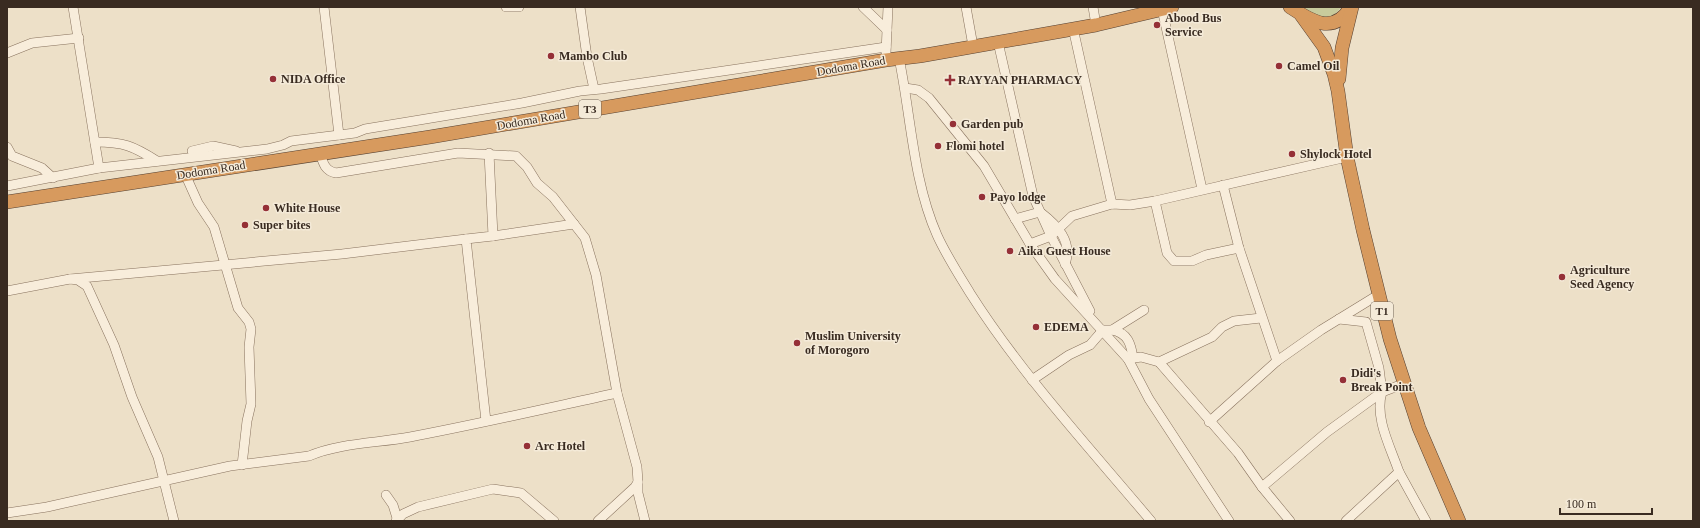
<svg xmlns="http://www.w3.org/2000/svg" width="1700" height="528" viewBox="0 0 1700 528" font-family="'Times New Roman',serif">
	<style>
		.green { fill: #c8cb9c }
		.lines { fill: none; stroke-linecap: round; stroke-linejoin: round }
		.minor-casing { stroke: #88725e; stroke-width: 10 }
		.highway-casing { stroke: #564132; stroke-width: 14 }
		.minor { stroke: #f8eddb; stroke-width: 9 }
		.highway { stroke: #d79a5e; stroke-width: 13 }
		.poi-dot { fill: #953037; stroke: #f4ead8; stroke-width: 1.5 }
		.labels { text-anchor: middle; stroke-width: 3; stroke-linejoin: round; paint-order: stroke }
		.shield { fill: #f4ead8; stroke: #716458; stroke-width: 1 }
		.shield-label { font-size: 11px; font-weight: bold; fill: #392b21 }
		.poi-label { font-size: 12px; font-weight: bold; fill: #392b21; stroke: #f4ead8; text-anchor: start }
		.street-label { font-size: 12px; fill: #392b21; stroke: #f4ead8 }
	</style>
	<rect width="100%" height="100%" fill="#ede0c8"/>
	<path class="green" d="M1302,7H1342L1334,15L1323,19Z"/>
	<g class="lines">
		<defs>
			<g id="minor">
				<path d="M73,7L99,168"/>
				<path d="M324,7L339,135"/>
				<path d="M506,7H519"/>
				<path d="M580,7L587,57L594,89"/>
				<path d="M863,7L887,30"/>
				<path d="M966,7L973,46"/>
				<path d="M1093,7L1096,25"/>
				<path d="M1162,9L1202,189"/>
				<path d="M1073,28L1112,204"/>
				<path d="M998,42L1033,196L1051,236L1090,311"/>
				<path d="M7,53L32,43L79,38"/>
				<path d="M886,53L888,7"/>
				<path d="M899,58C911,116 913,181 937,235C946,255 959,275 970,293C1022,375 1089,447 1151,521"/>
				<path d="M905,88L918,90L929,98L984,166L1030,244L1055,279L1128,359L1149,399L1229,521"/>
				<path d="M95,142C124,142 133,146 157,161"/>
				<path d="M7,147L12,156L42,168L53,178"/>
				<path d="M192,151L213,146L236,151"/>
				<path d="M185,174L198,203L214,227L238,308L249,322L251,329L249,347L251,404L247,421L242,465"/>
				<path d="M1223,185L1239,248L1277,361"/>
				<path d="M7,186L99,168L267,149L283,145L291,141L355,133L365,129L522,103L580,91L601,89L886,47"/>
				<path d="M1155,201L1167,253L1174,261H1192L1206,255L1239,248"/>
				<path d="M1015,219L1040,212C1057,225 1073,241 1065,264"/>
				<path d="M493,236L574,224"/>
				<path d="M1030,244L1051,236L1072,216L1112,204L1130,205L1155,201L1347,157"/>
				<path d="M70,279L342,254L466,239"/>
				<path d="M7,291L70,279L78,280L87,286L114,345L132,397L158,457L174,521"/>
				<path d="M1112,330C1128,333 1131,344 1133,358"/>
				<path d="M1128,359L1141,357L1159,362L1212,337L1222,327L1234,321L1261,318"/>
				<path d="M1159,362L1238,453L1262,487L1290,521"/>
				<path d="M1032,380L1069,355L1090,345L1103,330H1112L1144,310"/>
				<path d="M486,421L466,239L493,236L489,153"/>
				<path d="M1209,422L1277,361L1321,330L1378,295"/>
				<path d="M1399,472L1426,521"/>
				<path d="M638,482V493L645,521"/>
				<path d="M1262,487L1327,432L1382,392L1379,368L1366,322L1339,319"/>
				<path d="M386,495L393,505L397,518"/>
				<path d="M7,513L47,507L230,466L309,456C339,443 378,443 410,437C479,424 548,408 617,393L596,275L585,238L553,197L537,183L527,167L516,156L458,153L336,173C325,171 323,163 320,153"/>
				<path d="M396,521L403,514L418,507L493,489L521,493L554,521"/>
				<path d="M598,521L635,487L638,482L637,467L617,393"/>
				<path d="M1346,521L1399,472C1391,448 1374,418 1382,392L1403,384"/>
			</g>
			<g id="highway">
				<path d="M1290,7C1310,20 1333,36 1350,8"/>
				<path d="M1301,15L1324,47L1334,74L1338,91L1347,157L1363,230L1390,339L1419,428L1459,521"/>
				<path d="M1339,79L1342,48L1352,7"/>
				<path d="M7,202L430,137L886,60L920,56L1096,25L1172,7"/>
			</g>
		</defs>
		<use href="#minor" class="minor-casing"/>
		<use href="#highway" class="highway-casing"/>
		<use href="#minor" class="minor"/>
		<use href="#highway" class="highway"/>
	</g>
	<g class="poi-dot">
		<circle cx="1157" cy="25" r="4"/>
		<circle cx="551" cy="56" r="4"/>
		<circle cx="1279" cy="66" r="4"/>
		<circle cx="273" cy="79" r="4"/>
		<path d="M948 74h4v4h4v4h-4v4h-4v-4h-4v-4h4z"/>
		<circle cx="953" cy="124" r="4"/>
		<circle cx="938" cy="146" r="4"/>
		<circle cx="1292" cy="154" r="4"/>
		<circle cx="982" cy="197" r="4"/>
		<circle cx="266" cy="208" r="4"/>
		<circle cx="245" cy="225" r="4"/>
		<circle cx="1010" cy="251" r="4"/>
		<circle cx="1562" cy="277" r="4"/>
		<circle cx="1036" cy="327" r="4"/>
		<circle cx="797" cy="343" r="4"/>
		<circle cx="1343" cy="380" r="4"/>
		<circle cx="527" cy="446" r="4"/>
	</g>
	<g class="labels">
		<g class="shield">
			<rect x="579" y="100" width="22" height="18" rx="3"/>
			<rect x="1371" y="302" width="22" height="18" rx="3"/>
		</g>
		<g class="shield-label">
			<text x="590" y="113">T3</text>
			<text x="1382" y="315">T1</text>
		</g>
		<g class="poi-label">
			<text x="1165" y="22">Abood Bus<tspan x="1165" dy="14">Service</tspan></text>
			<text x="559" y="60">Mambo Club</text>
			<text x="1287" y="70">Camel Oil</text>
			<text x="281" y="83">NIDA Office</text>
			<text x="958" y="84">RAYYAN PHARMACY</text>
			<text x="961" y="128">Garden pub</text>
			<text x="946" y="150">Flomi hotel</text>
			<text x="1300" y="158">Shylock Hotel</text>
			<text x="990" y="201">Payo lodge</text>
			<text x="274" y="212">White House</text>
			<text x="253" y="229">Super bites</text>
			<text x="1018" y="255">Aika Guest House</text>
			<text x="1570" y="274">Agriculture<tspan x="1570" dy="14">Seed Agency</tspan></text>
			<text x="1044" y="331">EDEMA</text>
			<text x="805" y="340">Muslim University<tspan x="805" dy="14">of Morogoro</tspan></text>
			<text x="1351" y="377">Didi's<tspan x="1351" dy="14">Break Point</tspan></text>
			<text x="535" y="450">Arc Hotel</text>
		</g>
		<g class="street-label">
			<text transform="translate(851 66) rotate(-10)" y="4">Dodoma Road</text>
			<text transform="translate(531 120) rotate(-10)" y="4">Dodoma Road</text>
			<text transform="translate(211 170) rotate(-9)" y="4">Dodoma Road</text>
		</g>
	</g>
	<rect width="1700" height="528" fill="none" stroke="#392b21" stroke-width="16"/>
	<path d="M1560 508v6h92v-6" fill="none" stroke="#392b21" stroke-width="2"/>
	<text x="1566" y="508" font-size="12" fill="#392b21" stroke="#f4ead8" stroke-width="3" paint-order="stroke">100 m</text>
</svg>
